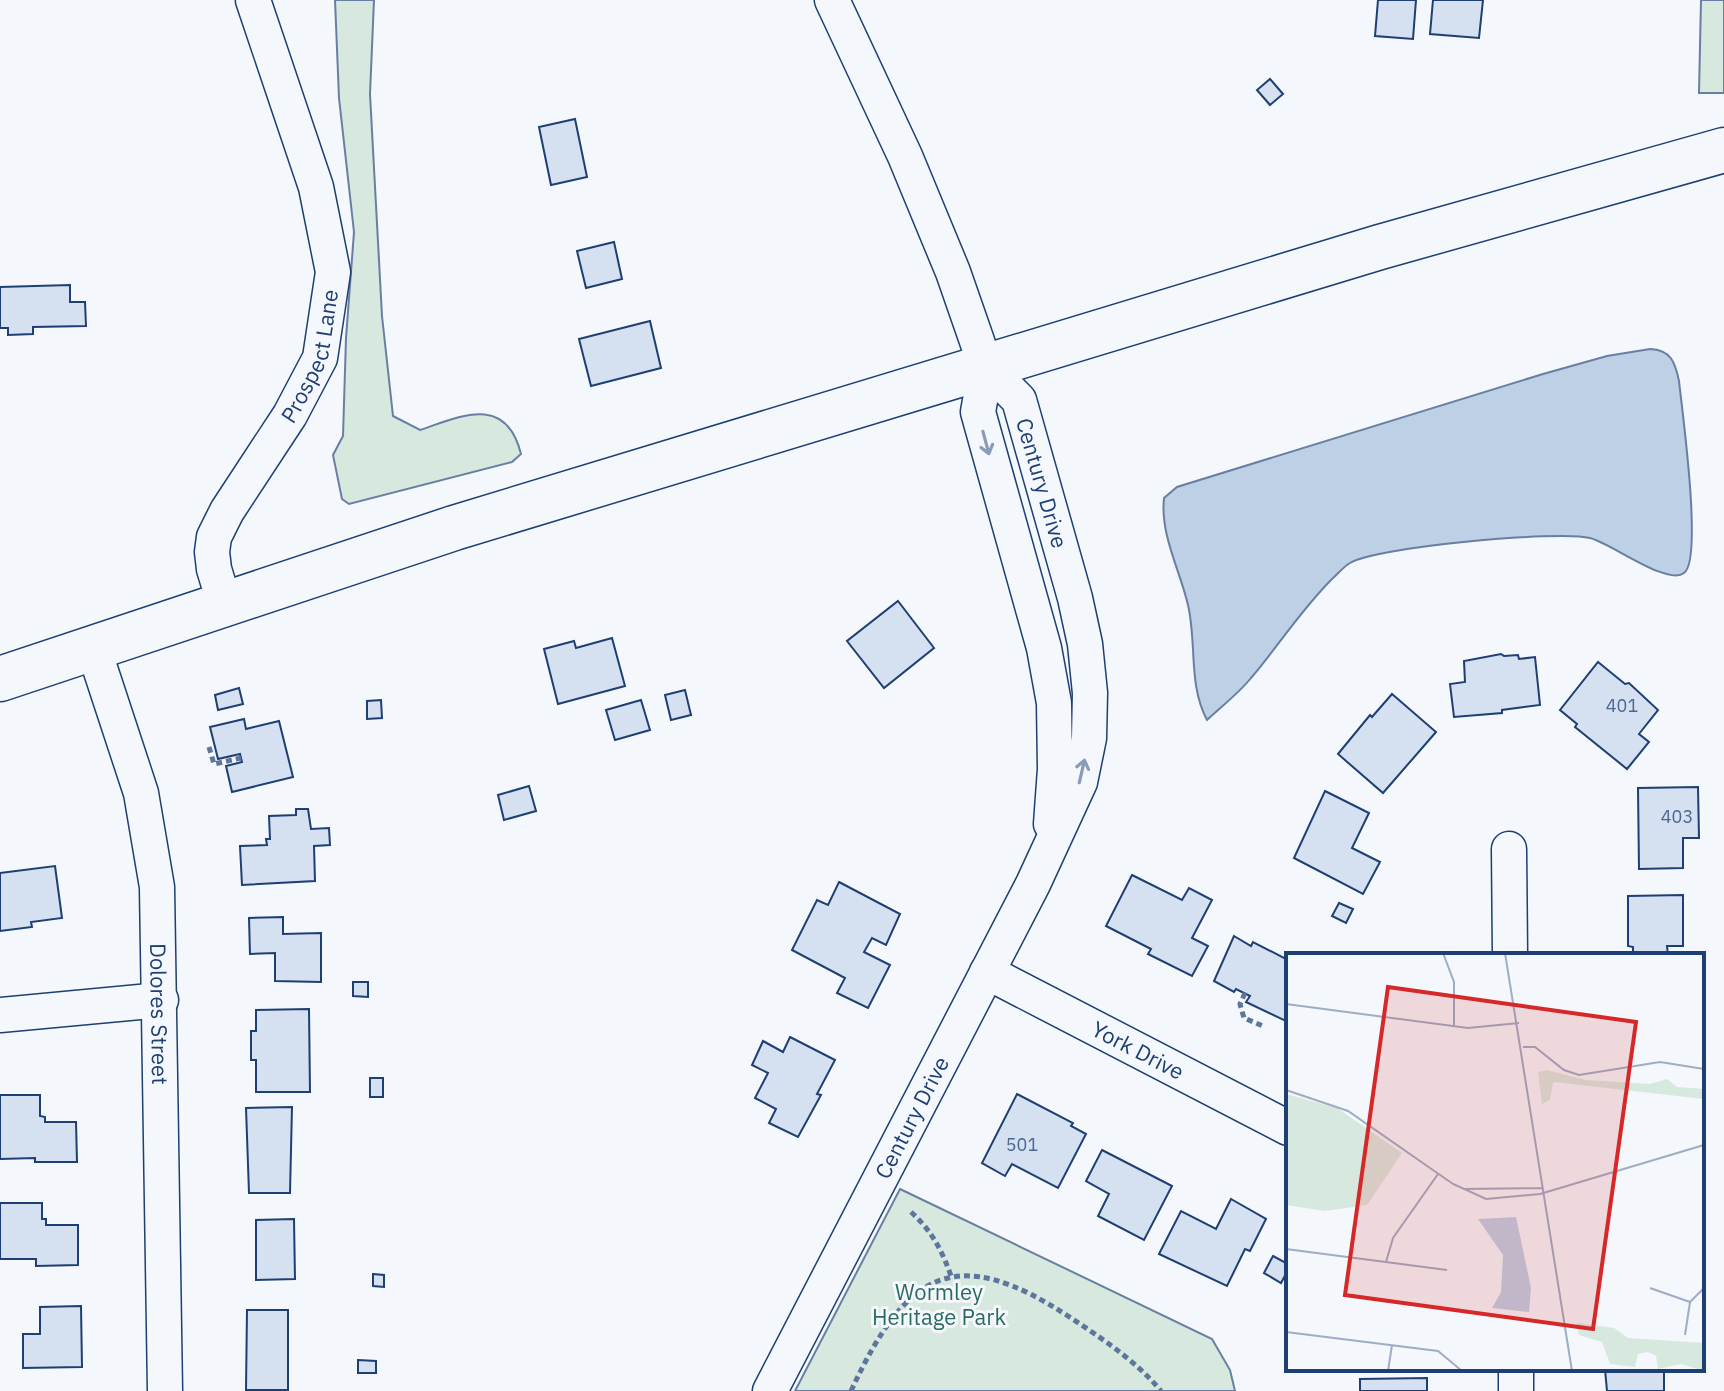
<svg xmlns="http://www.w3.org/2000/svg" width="1724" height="1391" viewBox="0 0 1724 1391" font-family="'IBM Plex Sans',sans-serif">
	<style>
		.green { fill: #d7e8df; stroke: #687fa3; stroke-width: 2 }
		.water { fill: #bed0e5; stroke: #687fa3; stroke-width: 2 }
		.building { fill: #d5e0f0; stroke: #1d3f73; stroke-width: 2 }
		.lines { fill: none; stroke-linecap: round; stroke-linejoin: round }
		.minor-casing { stroke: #1d3f73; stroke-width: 37 }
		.major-casing { stroke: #1d3f73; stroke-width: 47 }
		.path { stroke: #5e769c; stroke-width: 5; stroke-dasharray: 6 4; stroke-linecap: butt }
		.minor { stroke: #f4f7fb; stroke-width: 34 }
		.major { stroke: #f4f7fb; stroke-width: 44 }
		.oneway { stroke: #889bb7 }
		.labels { text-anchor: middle; stroke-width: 6; stroke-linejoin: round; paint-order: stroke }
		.number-label { font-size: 18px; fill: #4b6792 }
		.street-label { font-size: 22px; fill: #1d3f73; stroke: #f4f7fb }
		.park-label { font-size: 22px; fill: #2c6c60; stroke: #f4f7fb }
		.inset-road { fill: none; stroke: #9eadc5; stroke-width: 2 }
		.view { fill: #d62828; fill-opacity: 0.15; stroke: #d62828; stroke-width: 4 }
		.inset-edge { fill: none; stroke: #1d3f73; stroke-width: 4 }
	</style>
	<rect width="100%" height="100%" fill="#f4f7fb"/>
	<g class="green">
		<path d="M335,0H374L370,94L382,316L393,416L420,430C461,416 506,394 521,454L512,462L349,504L342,499L333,455L343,436L346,338L354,232L339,98Z"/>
		<path d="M1701,0H1724V93H1699Z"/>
		<path d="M900,1189L1212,1339L1230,1370L1235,1391H795Z"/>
	</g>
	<path class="water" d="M1650,349C1671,350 1675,362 1679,381C1682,410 1703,560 1684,573C1667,586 1611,543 1590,538C1560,530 1375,547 1350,563C1343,567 1338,574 1332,579C1301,610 1279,645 1251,678C1239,693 1222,706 1207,720C1188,684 1197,644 1188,605C1180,570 1160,535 1164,498L1177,487L1543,374L1607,356Z"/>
	<g class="building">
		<path d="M1378,0H1416L1413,39L1375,36Z"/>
		<path d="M1433,0H1483L1479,38L1430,34Z"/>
		<path d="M1270,79L1283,94L1270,105L1257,90Z"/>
		<path d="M575,119L587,177L551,185L539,127Z"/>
		<path d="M614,242L622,279L586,288L577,251Z"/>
		<path d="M70,285V302H85L86,326L33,327V334L8,335V328H0V287Z"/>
		<path d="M650,321L661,368L591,386L579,339Z"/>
		<path d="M898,601L934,648L884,688L847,641Z"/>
		<path d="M612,638L625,686L558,704L544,649L574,641L576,648Z"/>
		<path d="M1501,654L1504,656L1518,655L1519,659L1535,657L1540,705L1502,710V713L1454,717L1450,684L1465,682L1464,661Z"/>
		<path d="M1598,662L1625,684L1629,683L1658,710L1639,734L1649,742L1627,769L1575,727L1577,724L1560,710Z"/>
		<path d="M239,688L243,704L218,710L215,695Z"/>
		<path d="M685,690L691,715L671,720L665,695Z"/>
		<path d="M1392,694L1436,732L1383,793L1338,754L1370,715L1372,717Z"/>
		<path d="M381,700L382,718L367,719V701Z"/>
		<path d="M641,700L650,730L615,740L606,710Z"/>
		<path d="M244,719L246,729L279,721L293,777L232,792L226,766L242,762L240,754L218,759L210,727Z"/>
		<path d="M529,786L536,811L504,820L498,795Z"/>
		<path d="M1698,787L1699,838H1683V868L1639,869L1638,788Z"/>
		<path d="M1325,791L1369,813L1352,848L1380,862L1363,894L1294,858Z"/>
		<path d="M296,809H308L311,829L329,828L330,845L314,846L315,881L242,885L240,846L267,845L266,839H270L269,816L296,815Z"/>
		<path d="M55,866L62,918L31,922L32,927L0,931V873Z"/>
		<path d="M1132,875L1182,900L1189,888L1212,900L1192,938L1208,946L1192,976L1148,954L1151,949L1106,926Z"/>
		<path d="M839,882L900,914L886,945L872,938L864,952L890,965L868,1008L837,993L845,978L792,950L817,900L828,905Z"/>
		<path d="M1683,895V946H1667L1668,955H1633V947L1628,946V896Z"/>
		<path d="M1339,903L1353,909L1346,923L1332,916Z"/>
		<path d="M283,917V934L321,933V982L275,981V953L250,954L249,918Z"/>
		<path d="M1234,936L1251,946L1253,942L1288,960V1022L1246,1002L1250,996L1236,989L1234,992L1214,981Z"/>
		<path d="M353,982H368V997L353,996Z"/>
		<path d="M309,1009L310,1092H256V1060H251V1031H256V1010Z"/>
		<path d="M790,1037L835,1060L817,1094L821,1095L798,1137L769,1123L776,1109L755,1098L768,1073L752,1065L763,1041L783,1052Z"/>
		<rect x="370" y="1078" width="13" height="19"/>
		<path d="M1017,1094L1073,1123L1071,1126L1086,1134L1058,1188L1012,1164L1005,1176L982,1163Z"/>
		<path d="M0,1095H40V1116L45,1117V1122H76L77,1162H35V1158L0,1159Z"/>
		<path d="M292,1107L290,1193H249L246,1108Z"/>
		<path d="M1102,1150L1172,1186L1144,1240L1098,1216L1109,1194L1086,1181Z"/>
		<path d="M1231,1199L1266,1219L1250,1251L1245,1249L1227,1286L1159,1254L1181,1211L1216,1229Z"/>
		<path d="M0,1203H42V1219H46V1225H78V1265L36,1266V1259H0Z"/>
		<path d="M294,1219L295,1279L256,1280V1220Z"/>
		<path d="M1273,1256L1288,1264V1270L1281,1283L1264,1273Z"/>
		<path d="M373,1274L384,1275V1287L373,1286Z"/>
		<path d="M81,1306L82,1367L23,1368V1334H40V1307Z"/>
		<path d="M247,1310H288V1390H246Z"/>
		<path d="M358,1360L376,1361V1373H358Z"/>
		<path d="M1605,1369H1664V1391H1607Z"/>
		<path d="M1427,1378V1391H1360V1379Z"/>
	</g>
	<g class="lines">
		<defs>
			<g id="minor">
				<path d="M986,367L978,412L1044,648L1054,703L1055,769L1051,824"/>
				<path id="s1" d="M224,602L214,569L212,552L214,537L227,511L290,415L320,358L333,272L316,187L253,0"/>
				<path id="s2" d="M93,647L141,793L157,887L165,1391"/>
				<path d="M1509,849L1510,955"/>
				<path id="s3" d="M987,972L1288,1128"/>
				<path d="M0,1015L161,1000"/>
				<path d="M1516,1369V1391"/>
				<path id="s4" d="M770,1391L1033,884L1080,782L1089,738L1090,693L1085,644L1075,598L1019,400L986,367L953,272L905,156L832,0"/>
			</g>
			<path id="major" d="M0,679L454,528L1380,247L1724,150"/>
		</defs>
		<use href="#minor" class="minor-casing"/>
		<use href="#major" class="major-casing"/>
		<g class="path">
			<path d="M209,747L214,764L241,758"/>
			<path d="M1245,993L1240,1004L1244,1018L1263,1026"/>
			<path d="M911,1212C931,1230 942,1250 951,1276"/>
			<path d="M851,1391C906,1272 955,1241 1071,1318C1103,1339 1137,1362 1161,1391"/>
		</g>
		<use href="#minor" class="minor"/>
		<use href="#major" class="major"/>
	</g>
	<defs><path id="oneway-shaft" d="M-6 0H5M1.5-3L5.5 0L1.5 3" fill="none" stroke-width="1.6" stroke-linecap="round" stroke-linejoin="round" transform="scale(2)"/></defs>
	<g class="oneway">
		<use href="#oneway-shaft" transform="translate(986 443) rotate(75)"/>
		<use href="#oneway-shaft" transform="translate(1082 771) rotate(-77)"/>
	</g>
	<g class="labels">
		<g class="number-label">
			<text x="1622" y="712">401</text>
			<text x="1677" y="823">403</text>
			<text x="1022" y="1151">501</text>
		</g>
		<g class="street-label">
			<text dy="8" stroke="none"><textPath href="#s1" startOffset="274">Prospect Lane</textPath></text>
			<text transform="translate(1042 483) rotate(74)" y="8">Century Drive</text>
			<text dy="8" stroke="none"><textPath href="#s2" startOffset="376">Dolores Street</textPath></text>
			<text dy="8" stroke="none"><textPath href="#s3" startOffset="170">York Drive</textPath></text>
			<text dy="8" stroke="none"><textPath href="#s4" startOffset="308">Century Drive</textPath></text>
		</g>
		<g class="park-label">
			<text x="939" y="1300">Wormley<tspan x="939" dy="25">Heritage Park</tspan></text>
		</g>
	</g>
	<g transform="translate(1286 953)">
		<rect width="418" height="418" fill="#f4f7fb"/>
		<path d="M261,117L300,127L364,131L381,126L391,134L418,136V146L267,129L264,147L256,151L252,119ZM0,141L51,155L116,200L81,252L39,258L0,252ZM291,370L328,375L342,385L418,390V418L395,411L372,416L370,403L362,399L352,401L349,414L324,411L316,389L293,382Z" fill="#d7e8df"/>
		<path d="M230,264L245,335L243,359L206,355L215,339L217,302L192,266Z" fill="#bed0e5"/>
		<path class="inset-road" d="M157,0L168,29V73M219,0L286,418M0,51L182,75L233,70M237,94H249L278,117L293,122L374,109L418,116M0,137L62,158L167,231L200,246L254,241L418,192M177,236L257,235M0,296L161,317M100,309L107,285L152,221M364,335L404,349M0,379L152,398L176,418M399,382L404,349L418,335M102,418L106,392"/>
		<path class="view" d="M102,34L350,69L307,376L59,342Z"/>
		<rect width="418" height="418" class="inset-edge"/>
	</g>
</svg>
